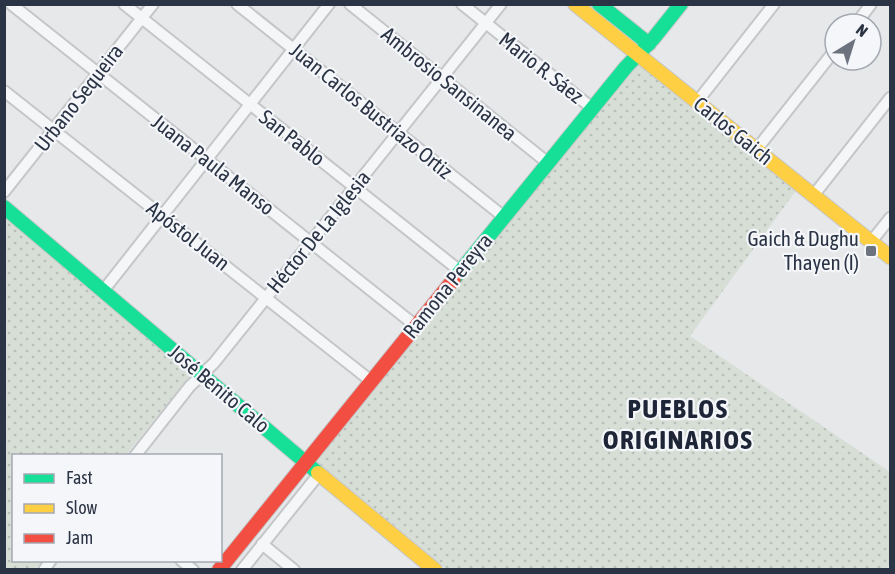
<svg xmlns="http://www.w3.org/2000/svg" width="895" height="574" viewBox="0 0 895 574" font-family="'Asap Condensed',sans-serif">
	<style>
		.grass { fill: url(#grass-dots) }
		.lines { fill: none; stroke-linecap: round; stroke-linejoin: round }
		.street-casing { stroke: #c4c6c8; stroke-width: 14 }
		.fast-casing { stroke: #c4c6c8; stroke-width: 16 }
		.slow-casing { stroke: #c4c6c8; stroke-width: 16 }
		.jam-casing { stroke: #c4c6c8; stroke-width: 16 }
		.street { stroke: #f5f6f7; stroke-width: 10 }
		.fast { stroke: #16e098; stroke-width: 14 }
		.slow { stroke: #ffcf43; stroke-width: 14 }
		.jam { stroke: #f24e42; stroke-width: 14 }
		.poi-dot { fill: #6c737f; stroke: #f4f6f9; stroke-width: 2 }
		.labels { text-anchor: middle; stroke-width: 4.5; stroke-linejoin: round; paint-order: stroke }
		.street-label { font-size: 21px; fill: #2b3445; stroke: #f4f6f9 }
		.poi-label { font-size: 21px; fill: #2b3445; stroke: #f4f6f9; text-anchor: end }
		.district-label { font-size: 27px; font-weight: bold; letter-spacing: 1.5px; fill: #1d2536; stroke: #f4f6f9 }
	</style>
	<defs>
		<pattern id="grass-dots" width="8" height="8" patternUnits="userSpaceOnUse" patternTransform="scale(1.5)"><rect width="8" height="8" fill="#d6ded6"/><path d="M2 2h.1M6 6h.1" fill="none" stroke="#b8bfb9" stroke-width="1.8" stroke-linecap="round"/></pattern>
	</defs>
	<rect width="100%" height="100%" fill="#e6e8ea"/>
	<g class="grass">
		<path d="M636,62L797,189L690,336L890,472V564L886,570L446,569L316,461Z"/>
		<path d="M4,217L190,375L126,455L14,456V560L42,561L35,569H5Z"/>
	</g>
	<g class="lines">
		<defs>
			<g id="street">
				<path d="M11,4L416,326"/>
				<path d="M124,4L460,271"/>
				<path d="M237,4L504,217"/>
				<path d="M350,4L548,163"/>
				<path d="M462,4L592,108"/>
				<path d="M856,24L871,4"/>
				<path d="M4,91L371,381"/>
				<path d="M697,102L774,4"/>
				<path d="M756,150L835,50"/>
				<path d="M4,192L153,4"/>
				<path d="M813,196L890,98"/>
				<path d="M871,242L890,218"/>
				<path d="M103,291L329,4"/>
				<path d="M135,456L190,386L214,363L501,4"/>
				<path d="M262,544L294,570"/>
				<path d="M181,560L193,570"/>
				<path d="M44,570L51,560"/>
				<path d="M242,570L319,474"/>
			</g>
			<g id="fast">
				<path d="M599,4L649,44"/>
				<path d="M4,207L318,473"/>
				<path d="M454,279L626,67L653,39L681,4"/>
			</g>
			<g id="slow">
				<path d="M575,4L890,257"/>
				<path d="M318,473L435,570"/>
			</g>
			<path id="jam" d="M219,570L454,279"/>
		</defs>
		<use href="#street" class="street-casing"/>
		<use href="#fast" class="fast-casing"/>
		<use href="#slow" class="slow-casing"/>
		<use href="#jam" class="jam-casing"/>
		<use href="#street" class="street"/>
		<use href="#fast" class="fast"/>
		<use href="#slow" class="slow"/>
		<use href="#jam" class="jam"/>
	</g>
	<rect class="poi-dot" x="865" y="245" width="12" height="12" rx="3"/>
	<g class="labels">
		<g class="street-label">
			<text transform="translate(541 68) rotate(38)" y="7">Mario R. Sáez</text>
			<text transform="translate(449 84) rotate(39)" y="7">Ambrosio Sansinanea</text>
			<text transform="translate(79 98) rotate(-52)" y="7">Urbano Sequeira</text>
			<text transform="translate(371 111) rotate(39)" y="7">Juan Carlos Bustriazo Ortiz</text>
			<text transform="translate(733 131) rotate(39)" y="7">Carlos Gaich</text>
			<text transform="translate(292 138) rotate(38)" y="7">San Pablo</text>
			<text transform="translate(213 165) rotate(38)" y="7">Juana Paula Manso</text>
			<text transform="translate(319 232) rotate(-51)" y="7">Héctor De La Iglesia</text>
			<text transform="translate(188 236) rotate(38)" y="7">Apóstol Juan</text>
			<text transform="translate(448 286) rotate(-51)" y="7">Ramona Pereyra</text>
			<text transform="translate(219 389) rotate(40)" y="7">José Benito Calo</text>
		</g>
		<g class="poi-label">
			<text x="859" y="246">Gaich &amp; Dughu<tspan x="859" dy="24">Thayen (I)</tspan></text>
		</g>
		<g class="district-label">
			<text x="678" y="418">PUEBLOS<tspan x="678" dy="31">ORIGINARIOS</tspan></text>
		</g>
	</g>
	<rect width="895" height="574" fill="none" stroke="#2b3445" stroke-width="12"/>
	<rect x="12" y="454" width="210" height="108" fill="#f4f6f9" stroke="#a4a8b1" stroke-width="1.5"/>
	<rect x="24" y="474" width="30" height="9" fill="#16e098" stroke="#a4a8b1" stroke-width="1.5"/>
	<text x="66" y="484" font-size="18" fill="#2b3445">Fast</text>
	<rect x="24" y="504" width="30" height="9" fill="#ffcf43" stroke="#a4a8b1" stroke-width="1.5"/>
	<text x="66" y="514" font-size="18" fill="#2b3445">Slow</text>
	<rect x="24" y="534" width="30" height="9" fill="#f24e42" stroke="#a4a8b1" stroke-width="1.5"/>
	<text x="66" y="544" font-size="18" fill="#2b3445">Jam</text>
	<g transform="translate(853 42) rotate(38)"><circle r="28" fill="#f4f6f9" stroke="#a4a8b1" stroke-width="1.5"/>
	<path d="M0-4.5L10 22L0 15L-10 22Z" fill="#6c737f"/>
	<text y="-9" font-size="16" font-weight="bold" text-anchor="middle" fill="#2b3445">N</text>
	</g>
</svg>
